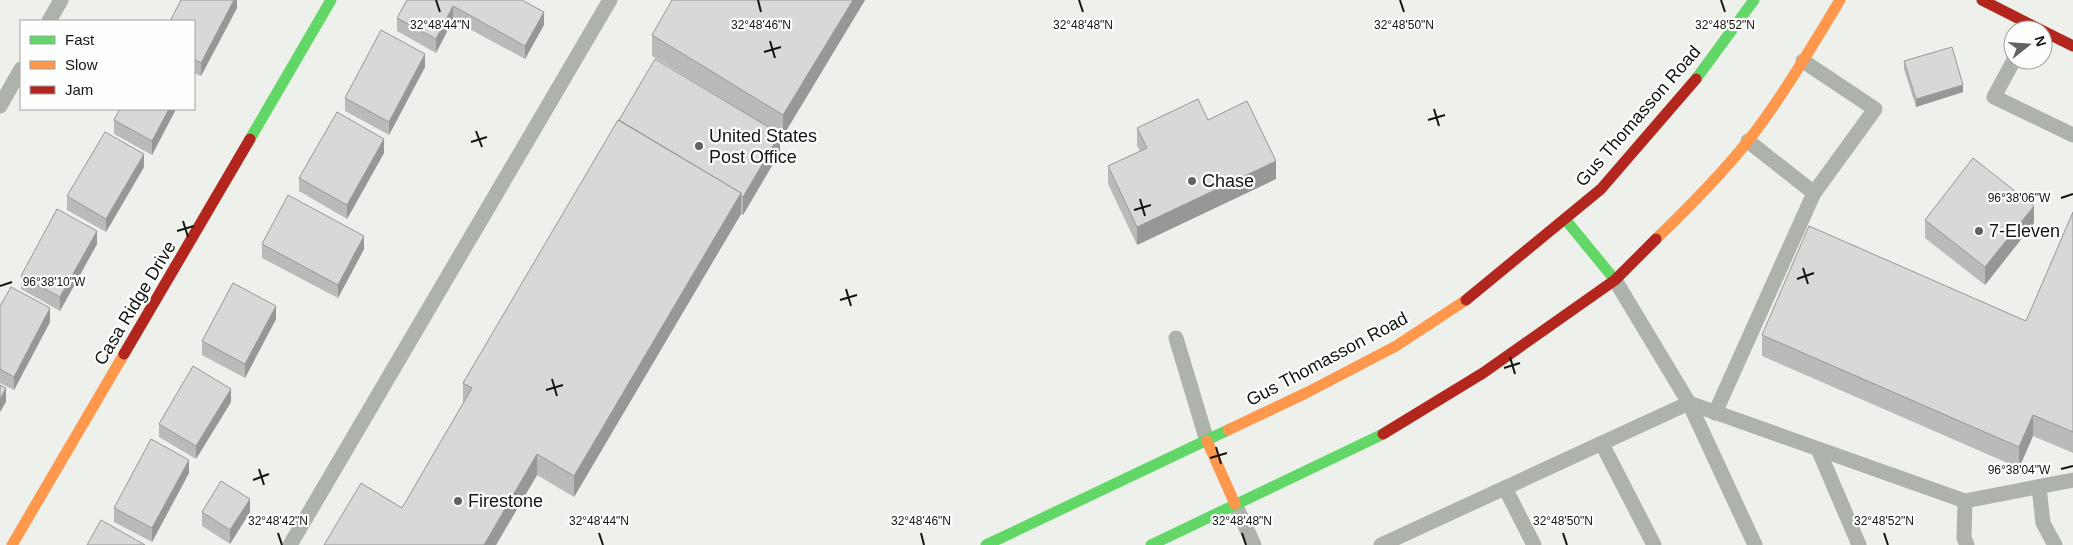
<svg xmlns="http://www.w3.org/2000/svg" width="2073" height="545" viewBox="0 0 2073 545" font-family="Helvetica,sans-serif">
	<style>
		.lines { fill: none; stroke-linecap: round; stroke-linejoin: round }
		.lane { stroke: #adb3aa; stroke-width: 15 }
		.fast { stroke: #63d668; stroke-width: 11 }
		.slow { stroke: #ff974d; stroke-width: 11 }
		.jam { stroke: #b3261e; stroke-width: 11 }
		.wall { fill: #bbbab8 }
		.shaded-wall { fill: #989796 }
		.building { fill: #d9d8d6; stroke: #989796 }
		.ticks { fill: none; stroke: #141612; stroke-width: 2 }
		.poi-dot { fill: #60635e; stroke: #fdfffd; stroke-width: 2 }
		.labels { text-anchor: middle; stroke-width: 4.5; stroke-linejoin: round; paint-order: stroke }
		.street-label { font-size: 18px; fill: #141612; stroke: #fdfffd }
		.poi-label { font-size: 18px; fill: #141612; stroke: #fdfffd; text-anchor: start }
		.ticks-label { font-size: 12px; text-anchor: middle; fill: #141612; stroke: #fdfffd; stroke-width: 4.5; stroke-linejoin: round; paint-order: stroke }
	</style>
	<rect width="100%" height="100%" fill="#eef1eb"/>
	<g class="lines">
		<g class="lane">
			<path d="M49,21L61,0"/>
			<path d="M2014,60L1994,97L2073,135"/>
			<path d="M1803,61L1875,109L1814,193"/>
			<path d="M0,106L21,69"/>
			<path d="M1615,280L1689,403L1755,545"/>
			<path d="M1176,338L1207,441"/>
			<path d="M1715,413L1814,193L1748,141"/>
			<path d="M1602,444L1654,545"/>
			<path d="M1818,449L1859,545"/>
			<path d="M2039,487L2043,523L2055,545"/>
			<path d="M1505,488L1534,545"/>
			<path d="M1965,501L1964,538L1967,545"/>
			<path d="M1235,504L1254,545"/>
			<path d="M290,545L610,0"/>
			<path d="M1381,545L1689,403L1965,501L2073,480"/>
		</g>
		<g class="fast">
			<path d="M1696,79L1754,0"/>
			<path d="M250,139L331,0"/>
			<path d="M1565,219L1615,280"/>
			<path d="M986,545L1228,430"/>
			<path d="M1151,545L1383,434"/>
		</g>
		<g class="slow">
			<path d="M1656,239C1688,208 1720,176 1748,141C1782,97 1811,48 1840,0"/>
			<path d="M1228,430L1308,392L1396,346L1466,300"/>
			<path d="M1207,441L1235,504"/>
			<path d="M12,545L124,354"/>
		</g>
		<g class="jam">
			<path d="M1982,0L2041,30"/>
			<path d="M2043,31L2073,46"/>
			<path d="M1466,300L1601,189L1696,79"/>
			<path d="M124,354L250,139"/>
			<path d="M1383,434L1483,373L1615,280L1656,239"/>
		</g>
	</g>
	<g class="wall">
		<path d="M237,0V8L201,76L194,73V21Z"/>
		<path d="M407,0H522L544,25L525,59L453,20L436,53L397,31V18Z"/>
		<path d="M865,0L783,136L780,134V152L743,215L741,214L574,497L537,475L496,545H324L402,508L463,404V383L619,120L742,111L652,56V35Z"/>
		<path d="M1904,61L1963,92L1916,107L1904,69Z"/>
		<path d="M425,67L389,135L345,111V98Z"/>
		<path d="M120,109H176L152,155L114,134V120Z"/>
		<path d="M1208,120L1276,179L1137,245L1108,184V166L1140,151L1137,146V128Z"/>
		<path d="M384,153L347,219L299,191V178Z"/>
		<path d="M144,167L106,232L67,210V196Z"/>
		<path d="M2073,212V453L2033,436L2019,468L1762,356V335L2026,321Z"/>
		<path d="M1925,220L2034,223L1985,285L1925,238Z"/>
		<path d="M97,244L60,311L21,289V276Z"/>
		<path d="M262,244L364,249L338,298L262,258Z"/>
		<path d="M0,306L50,322L14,390L0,383Z"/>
		<path d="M276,319L245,378L202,355V341Z"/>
		<path d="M231,402L196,459L159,437V424Z"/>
		<path d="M189,473L152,542L114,522V508Z"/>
		<path d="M202,512H250L230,544L202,526Z"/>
	</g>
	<g class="shaded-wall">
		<path d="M234,0H237V8L201,76V63Z"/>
		<path d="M853,0H865L783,136V115Z"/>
		<path d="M453,6V20L436,53V39Z"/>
		<path d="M544,12V25L525,59V46Z"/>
		<path d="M425,54V67L389,135V122Z"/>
		<path d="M1963,85V92L1916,107V99Z"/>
		<path d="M169,109H176L152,155V141Z"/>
		<path d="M780,134V152L743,215V197Z"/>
		<path d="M384,139V153L347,219V205Z"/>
		<path d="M144,154V167L106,232V219Z"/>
		<path d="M1276,161V179L1137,245V227Z"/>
		<path d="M741,193V214L574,497V476Z"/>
		<path d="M2034,206V223L1985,285V267Z"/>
		<path d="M97,231V244L60,311V297Z"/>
		<path d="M364,236V249L338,298V285Z"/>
		<path d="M276,306V319L245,378V364Z"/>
		<path d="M50,308V322L14,390V377Z"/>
		<path d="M6,388V402L0,412V399Z"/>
		<path d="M231,389V402L196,459V446Z"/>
		<path d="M2033,415V436L2019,468V447Z"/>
		<path d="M537,454V475L496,545H484Z"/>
		<path d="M189,460V473L152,542V528Z"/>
		<path d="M250,499V512L230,544V530Z"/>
	</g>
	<g class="building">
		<path d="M181,0H234L201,63L194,59V21H170Z"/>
		<path d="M407,0H522L544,12L525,46L453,6L436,39L397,18Z"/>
		<path d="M672,0H853L783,115L652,35Z"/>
		<path d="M381,30L425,54L389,122L345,98Z"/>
		<path d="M1952,47L1963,85L1916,99L1904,61Z"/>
		<path d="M655,59L780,134L743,197L741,196V193L619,120Z"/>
		<path d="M1198,99L1208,120L1247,101L1276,161L1137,227L1108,166L1147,148L1137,128Z"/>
		<path d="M120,109H169L152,141L114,120Z"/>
		<path d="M337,112L384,139L347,205L299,178Z"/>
		<path d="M618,120L741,193L574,476L537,454L484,545H324L361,483L402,508L472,388L463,383Z"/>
		<path d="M105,132L144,154L106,219L67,196Z"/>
		<path d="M1973,158L2034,206L1985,267L1925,220Z"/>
		<path d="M288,195L364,236L338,285L262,244Z"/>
		<path d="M57,209L97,231L60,297L21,276Z"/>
		<path d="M2073,212V432L2033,415L2019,447L1762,335L1809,226L2026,321Z"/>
		<path d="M233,283L276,306L245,364L202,341Z"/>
		<path d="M11,287L50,308L14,377L0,369V306Z"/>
		<path d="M193,366L231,389L196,446L159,424Z"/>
		<path d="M0,385L6,388L0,399Z"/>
		<path d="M151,439L189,460L152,528L114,508Z"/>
		<path d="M221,481L250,499L230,530L202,512Z"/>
		<path d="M101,520L145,545H87Z"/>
	</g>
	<path class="ticks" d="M436,0L440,12M758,0L761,12M1079,0L1083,12M1400,0L1404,12M1721,0L1725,12M770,41L775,58M764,52L781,47M1434,109L1439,126M1428,120L1445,115M476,131L482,147M471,142L487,137M2061,198L2073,194M1140,199L1145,216M1134,210L1151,205M183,221L188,237M177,231L194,226M1803,268L1808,284M1797,279L1814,273M0,286L12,282M846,289L851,306M840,300L857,295M1510,357L1515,374M1504,368L1520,363M552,379L557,396M546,390L563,385M1216,447L1221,464M1210,458L1227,453M259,469L264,485M2061,469L2073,466M253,480L269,474M278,533L282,545M599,533L603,545M921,533L924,545M1242,533L1246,545M1563,533L1567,545M1884,533L1888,545"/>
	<g class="poi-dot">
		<circle cx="699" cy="146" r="5"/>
		<circle cx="1192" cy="181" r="5"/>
		<circle cx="1979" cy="231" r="5"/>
		<circle cx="458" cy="501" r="5"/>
	</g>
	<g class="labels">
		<g class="street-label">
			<text transform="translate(1638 116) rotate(-49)" y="6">Gus Thomasson Road</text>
			<text transform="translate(135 303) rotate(-59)" y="6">Casa Ridge Drive</text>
			<text transform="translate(1327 359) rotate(-28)" y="6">Gus Thomasson Road</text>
		</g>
		<g class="poi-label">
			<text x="709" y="142">United States<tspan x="709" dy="21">Post Office</tspan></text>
			<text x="1202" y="187">Chase</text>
			<text x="1989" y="237">7-Eleven</text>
			<text x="468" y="507">Firestone</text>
		</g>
	</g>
	<g class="ticks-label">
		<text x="440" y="29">32°48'44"N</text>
		<text x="761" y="29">32°48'46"N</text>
		<text x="1083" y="29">32°48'48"N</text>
		<text x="1404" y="29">32°48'50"N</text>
		<text x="1725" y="29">32°48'52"N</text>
		<text x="2019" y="202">96°38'06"W</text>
		<text x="54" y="286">96°38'10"W</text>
		<text x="2019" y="474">96°38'04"W</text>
		<text x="278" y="525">32°48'42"N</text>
		<text x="599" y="525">32°48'44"N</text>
		<text x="921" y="525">32°48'46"N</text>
		<text x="1242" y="525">32°48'48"N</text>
		<text x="1563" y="525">32°48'50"N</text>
		<text x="1884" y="525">32°48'52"N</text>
	</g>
	<rect x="20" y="20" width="175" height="90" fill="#fdfffd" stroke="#a0a29f"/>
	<rect x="30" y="36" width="25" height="8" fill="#63d668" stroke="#a0a29f"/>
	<text x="65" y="45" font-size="15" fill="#141612">Fast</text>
	<rect x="30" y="61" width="25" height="8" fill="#ff974d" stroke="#a0a29f"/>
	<text x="65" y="70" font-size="15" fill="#141612">Slow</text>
	<rect x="30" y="86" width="25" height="8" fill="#b3261e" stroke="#a0a29f"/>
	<text x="65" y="95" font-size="15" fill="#141612">Jam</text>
	<g transform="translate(2028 45) rotate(73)"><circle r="24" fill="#fdfffd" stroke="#a0a29f"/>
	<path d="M0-4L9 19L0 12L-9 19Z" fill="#60635e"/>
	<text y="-8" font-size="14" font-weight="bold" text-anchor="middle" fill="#141612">N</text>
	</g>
</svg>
